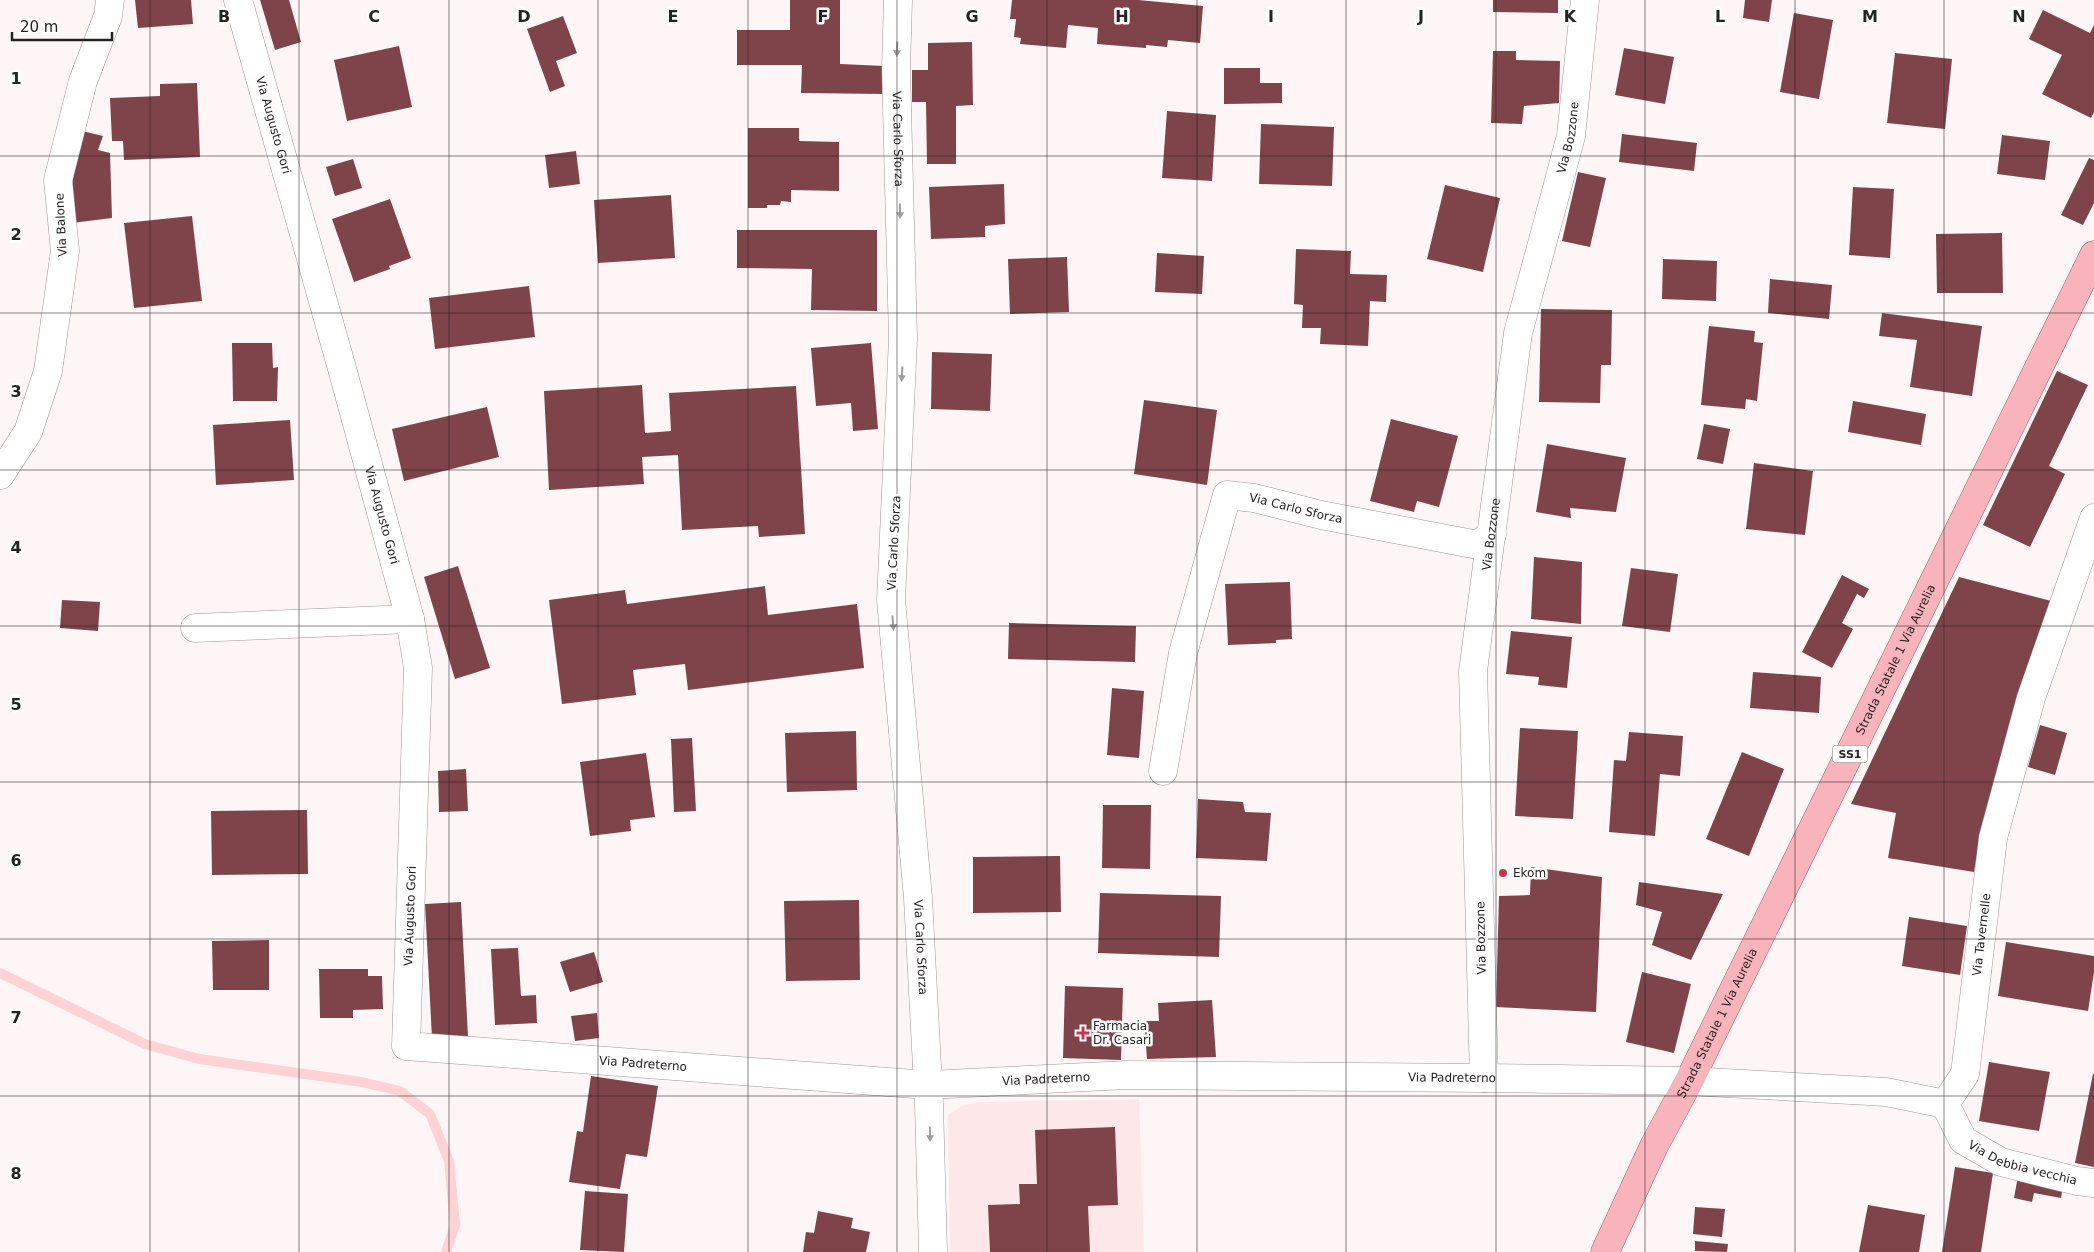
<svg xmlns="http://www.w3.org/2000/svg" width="2094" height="1252" viewBox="0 0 2094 1252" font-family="'DejaVu Sans',sans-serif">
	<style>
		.built { fill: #fde7e8 }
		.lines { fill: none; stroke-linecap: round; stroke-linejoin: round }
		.stream { stroke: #ffd3d5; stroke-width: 10 }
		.building { fill: #7f434a }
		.minor-casing { stroke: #a09495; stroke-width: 29 }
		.major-casing { stroke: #ac5f68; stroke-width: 29 }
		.minor { stroke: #fff; stroke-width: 28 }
		.major { stroke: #f8b3bb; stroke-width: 28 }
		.oneway { fill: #9e9c9c }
		.grid { fill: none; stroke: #272222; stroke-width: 1; stroke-opacity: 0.55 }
		.poi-dot { fill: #c63653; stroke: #fff; stroke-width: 2 }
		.labels { text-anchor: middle; stroke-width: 5; stroke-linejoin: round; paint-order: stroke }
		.shield { fill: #fff; stroke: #686464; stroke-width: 1 }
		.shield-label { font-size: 11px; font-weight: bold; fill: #272222 }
		.street-label { font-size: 12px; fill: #272222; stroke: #fff }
		.poi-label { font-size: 12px; fill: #272222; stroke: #fff; text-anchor: start }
		.grid-label { font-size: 16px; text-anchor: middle; font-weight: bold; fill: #272222; stroke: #fff; stroke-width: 5; stroke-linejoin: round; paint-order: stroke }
	</style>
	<rect width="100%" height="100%" fill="#fef6f6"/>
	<path class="built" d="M1139,1099L1144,1252H950L948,1115L962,1106L977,1102Z"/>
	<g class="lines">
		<path class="stream" d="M0,973L145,1044L199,1059L362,1082L400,1091L430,1114L449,1161L455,1225L446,1252"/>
	</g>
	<g class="building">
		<path d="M135,0H191L193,24L138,28Z"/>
		<path d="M260,0H289L301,42L275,50Z"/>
		<path d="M790,0H840V64L885,66L884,94L801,93L802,65H737V30H790Z"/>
		<path d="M1012,0H1138L1203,6L1200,43L1168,40L1167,47L1146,45V48L1097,44L1098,28L1068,25L1066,48L1020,44L1021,38L1014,37L1016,19H1010Z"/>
		<path d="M1493,0H1558V13L1493,12Z"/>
		<path d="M1745,0H1772L1769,22L1743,18Z"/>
		<path d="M2043,10L2090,33L2094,25V112L2091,118L2042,94L2062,55L2029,39Z"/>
		<path d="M1794,13L1833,20L1819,99L1780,92Z"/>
		<path d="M563,16L577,53L556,61L565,86L550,92L527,29Z"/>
		<path d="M972,42L973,105L956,106V164H927L926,102H912V70H928V43Z"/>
		<path d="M399,46L412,107L347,121L334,60Z"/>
		<path d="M1624,48L1674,57L1665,104L1615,95Z"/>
		<path d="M1493,51H1516V60L1560,61L1559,103L1524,106L1522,124L1491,123Z"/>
		<path d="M1895,53L1952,59L1945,129L1887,123Z"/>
		<path d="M1224,68H1260V83H1282V103L1224,104Z"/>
		<path d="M197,83L200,157L124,160L123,141H112L110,98L160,96V84Z"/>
		<path d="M1167,111L1216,115L1212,181L1162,178Z"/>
		<path d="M1261,124L1334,127L1332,186L1259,184Z"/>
		<path d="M748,128H799V141L839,142V191L791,190V202L781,201L780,205H767V208H748Z"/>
		<path d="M82,131L103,136L98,150L110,153L112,218L72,223L73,175Z"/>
		<path d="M1622,134L1697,143L1694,171L1619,162Z"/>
		<path d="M2002,135L2050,141L2045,180L1997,174Z"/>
		<path d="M576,151L580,184L549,188L545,155Z"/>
		<path d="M2089,158L2094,160V203L2083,225L2061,215Z"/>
		<path d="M353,159L362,188L335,196L326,167Z"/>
		<path d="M1578,172L1606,178L1590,247L1562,241Z"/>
		<path d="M1004,184L1005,224L985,226V237L931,239L929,187Z"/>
		<path d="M1445,185L1500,198L1483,272L1427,259Z"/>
		<path d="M1853,187L1894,189L1890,258L1849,255Z"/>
		<path d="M671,195L675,258L598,263L594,200Z"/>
		<path d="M390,199L411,258L389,266L390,269L354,282L332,219Z"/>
		<path d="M192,216L202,301L134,308L124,223Z"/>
		<path d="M737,230H877V311L811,310L812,269L737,268Z"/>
		<path d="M2002,233L2003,293H1937L1936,234Z"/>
		<path d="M1296,249L1351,251L1350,274L1387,275L1386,302L1370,301L1368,346L1320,344L1321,328H1302L1303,305L1294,304Z"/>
		<path d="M1157,253L1204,256L1202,294L1155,292Z"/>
		<path d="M1067,257L1069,312L1010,314L1008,259Z"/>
		<path d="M1663,259L1717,261L1716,301L1662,299Z"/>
		<path d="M1770,279L1832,285L1829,319L1768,313Z"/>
		<path d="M529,286L535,337L435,349L429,298Z"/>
		<path d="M1541,309L1612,310L1611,365H1601L1600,403L1539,402Z"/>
		<path d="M1882,313L1982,326L1972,396L1910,387L1917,340L1879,336Z"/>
		<path d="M1709,326L1755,331L1754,342L1763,343L1757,401L1746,399L1745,409L1701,405Z"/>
		<path d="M232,343H272L273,368L278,367L277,401H233Z"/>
		<path d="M871,343L878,429L853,431L851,403L816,406L811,348Z"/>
		<path d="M932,352L992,354L990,411L931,409Z"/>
		<path d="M2057,371L2088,385L2049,466L2065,474L2030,547L1983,525Z"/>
		<path d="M642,385L645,433L671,431L669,393L796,386L805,534L759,537L758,526L682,530L678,455L642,457L644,484L549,490L544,391Z"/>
		<path d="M1144,400L1217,410L1207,485L1134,474Z"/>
		<path d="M1853,401L1926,414L1921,445L1848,432Z"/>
		<path d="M487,407L499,457L404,481L392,429Z"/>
		<path d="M1391,419L1458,436L1439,507L1417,501L1414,512L1370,501Z"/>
		<path d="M290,420L294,480L216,485L213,425Z"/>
		<path d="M1704,424L1730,429L1723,464L1697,459Z"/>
		<path d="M1547,444L1626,458L1616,512L1570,508L1571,518L1536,512Z"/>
		<path d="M1754,463L1813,471L1805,535L1746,529Z"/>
		<path d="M1534,557L1582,562L1581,624L1531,619Z"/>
		<path d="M458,566L490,668L455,679L424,577Z"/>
		<path d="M1631,568L1678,574L1670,632L1622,626Z"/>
		<path d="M1842,575L1869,589L1864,598L1857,594L1842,623L1853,629L1832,668L1802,652Z"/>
		<path d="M1959,577L2055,602L1981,829L1974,872L1888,858L1896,813L1851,804Z"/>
		<path d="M1290,582L1292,639L1276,640V643L1228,645L1225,584Z"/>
		<path d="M765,586L768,615L857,604L864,668L688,690L685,664L633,670L636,695L562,704L549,600L625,590L627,604Z"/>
		<path d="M62,600L100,602L98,631L60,628Z"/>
		<path d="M1009,623L1136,626L1135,662L1008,659Z"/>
		<path d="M1511,631L1572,637L1567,688L1538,685L1539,677L1506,674Z"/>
		<path d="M1753,672L1821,677L1819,713L1750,708Z"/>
		<path d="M1112,688L1144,691L1139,758L1107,755Z"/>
		<path d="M2040,725L2067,733L2055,775L2028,767Z"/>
		<path d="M1520,728L1578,731L1573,819L1515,816Z"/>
		<path d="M856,731L857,790L787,792L785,733Z"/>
		<path d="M1629,732L1683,736L1680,776L1660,774L1655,836L1609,832L1614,760L1626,761Z"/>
		<path d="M692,738L696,811L674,812L671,739Z"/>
		<path d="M1742,752L1784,769L1749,856L1706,839Z"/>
		<path d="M646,753L655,817L630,820L631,831L590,836L580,762Z"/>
		<path d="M466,769L468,811L439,812L438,771Z"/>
		<path d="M1198,799L1243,802L1245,812L1271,813L1267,861L1196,858Z"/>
		<path d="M1103,805H1151L1150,869L1102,868Z"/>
		<path d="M307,810L308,874L212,875L211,811Z"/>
		<path d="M1060,856L1061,912L973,913V857Z"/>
		<path d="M1531,867L1602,877L1596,1012L1496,1007L1499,896L1530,895Z"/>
		<path d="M1639,882L1723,894L1691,960L1652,945L1662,912L1636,905Z"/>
		<path d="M1100,893L1221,896L1219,957L1098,953Z"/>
		<path d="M859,900L860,980L786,981L784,901Z"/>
		<path d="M461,902L468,1037L432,1038L425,904Z"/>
		<path d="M1909,917L1967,926L1960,975L1902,966Z"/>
		<path d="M269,940V990H213L212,941Z"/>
		<path d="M2006,942L2094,956V972L2088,1011L1998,996Z"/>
		<path d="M518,948L521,996L536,995L537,1023L495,1025L491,949Z"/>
		<path d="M594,952L603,982L570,992L560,962Z"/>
		<path d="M319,969H368V976H382L383,1009L353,1010V1018H320Z"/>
		<path d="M1642,972L1691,984L1674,1053L1626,1042Z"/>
		<path d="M1065,986L1123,988L1121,1060L1063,1058Z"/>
		<path d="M1212,1000L1216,1057L1147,1059L1144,1021H1159L1158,1003Z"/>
		<path d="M597,1013L599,1038L575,1041L571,1016Z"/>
		<path d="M1989,1062L2050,1072L2039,1131L1979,1121Z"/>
		<path d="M2093,1074H2094V1167L2075,1163Z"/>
		<path d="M591,1076L658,1086L647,1157L626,1154L620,1189L569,1182L577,1131L583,1132Z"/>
		<path d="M1115,1127L1118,1205L1088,1206L1090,1252H990L988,1205L1020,1204L1019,1184H1037L1035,1130Z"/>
		<path d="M1955,1167L1993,1173L1981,1252H1942Z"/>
		<path d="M2018,1176L2063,1186L2061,1198L2034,1193L2032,1202L2014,1198Z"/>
		<path d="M585,1191L628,1194L624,1252L580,1250Z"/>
		<path d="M1868,1205L1925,1215L1919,1252H1859Z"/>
		<path d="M1695,1207L1725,1209L1722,1237L1693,1234Z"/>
		<path d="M818,1211L853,1218L851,1228L870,1232L866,1252H803L806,1232L814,1233Z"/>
		<path d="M1695,1241L1728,1244L1727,1252L1695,1251Z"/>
	</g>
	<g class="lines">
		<defs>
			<g id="minor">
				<path id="s1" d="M238,0L343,372L410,619L418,668L406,1046L928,1085L1127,1075L1484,1078L1689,1081L1886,1092L1945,1104L1965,1074L1993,838L2031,698L2094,518"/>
				<path id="s2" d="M898,0L896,69L903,339L891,600L918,898L929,1104L933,1252"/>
				<path d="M0,475L28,432L48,371L65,251L58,180L83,81L108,16L110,0"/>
				<path d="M195,628L410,619"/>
				<path id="s3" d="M1163,771L1183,653L1227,495L1254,498L1321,515L1478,545L1492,534"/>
				<path id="s4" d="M1484,1078L1473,671L1518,333L1571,136L1585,0"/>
				<path id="s5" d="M1945,1104L1963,1140L2001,1162L2077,1181L2094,1183"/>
			</g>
			<g id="major">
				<path id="s6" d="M1605,1252L1654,1146L1689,1081L2094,255"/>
			</g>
		</defs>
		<use href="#minor" class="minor-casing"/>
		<use href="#major" class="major-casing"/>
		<use href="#minor" class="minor"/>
		<use href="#major" class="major"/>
	</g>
	<defs><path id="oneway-solid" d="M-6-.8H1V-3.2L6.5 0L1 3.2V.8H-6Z" transform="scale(1.25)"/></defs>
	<g class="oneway">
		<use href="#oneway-solid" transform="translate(897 49) rotate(92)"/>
		<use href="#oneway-solid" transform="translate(900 211) rotate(89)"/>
		<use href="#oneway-solid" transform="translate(902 374) rotate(93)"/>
		<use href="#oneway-solid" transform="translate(893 623) rotate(85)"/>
		<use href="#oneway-solid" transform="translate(930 1134) rotate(89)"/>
	</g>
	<path class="grid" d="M150,0V1252M299,0V1252M449,0V1252M598,0V1252M748,0V1252M897,0V1252M1047,0V1252M1197,0V1252M1346,0V1252M1496,0V1252M1645,0V1252M1795,0V1252M1944,0V1252M0,156H2094M0,313H2094M0,470H2094M0,626H2094M0,782H2094M0,939H2094M0,1096H2094"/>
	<g class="poi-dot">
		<circle cx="1503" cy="873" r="5"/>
		<path d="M1080.5 1025.5h5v5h5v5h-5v5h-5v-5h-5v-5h5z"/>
	</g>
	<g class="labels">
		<rect class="shield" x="1832.5" y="745.5" width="35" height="17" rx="4"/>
		<g class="shield-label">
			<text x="1850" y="758">SS1</text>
		</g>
		<g class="street-label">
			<text dy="4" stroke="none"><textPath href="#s1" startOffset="130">Via Augusto Gori</textPath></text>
			<text dy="4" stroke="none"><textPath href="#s2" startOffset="139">Via Carlo Sforza</textPath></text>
			<text dy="4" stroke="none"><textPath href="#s4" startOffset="950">Via Bozzone</textPath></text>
			<text transform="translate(61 225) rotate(-93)" y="4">Via Balone</text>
			<text dy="4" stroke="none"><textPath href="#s3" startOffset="354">Via Carlo Sforza</textPath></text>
			<text dy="4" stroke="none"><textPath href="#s1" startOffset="535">Via Augusto Gori</textPath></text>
			<text dy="4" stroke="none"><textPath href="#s4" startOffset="545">Via Bozzone</textPath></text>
			<text transform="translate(894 543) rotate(-87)" y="4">Via Carlo Sforza</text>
			<text dy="4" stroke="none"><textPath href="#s6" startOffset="660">Strada Statale 1 Via Aurelia</textPath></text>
			<text transform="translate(410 916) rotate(-88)" y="4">Via Augusto Gori</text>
			<text dy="4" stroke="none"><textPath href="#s1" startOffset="2789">Via Tavernelle</textPath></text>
			<text transform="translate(1481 938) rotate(-91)" y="4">Via Bozzone</text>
			<text dy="4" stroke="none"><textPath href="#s2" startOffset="949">Via Carlo Sforza</textPath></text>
			<text dy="4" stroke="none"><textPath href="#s6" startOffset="255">Strada Statale 1 Via Aurelia</textPath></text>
			<text dy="4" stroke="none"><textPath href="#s1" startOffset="1308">Via Padreterno</textPath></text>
			<text dy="4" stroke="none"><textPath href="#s1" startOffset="2118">Via Padreterno</textPath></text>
			<text dy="4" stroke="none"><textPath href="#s1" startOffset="1712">Via Padreterno</textPath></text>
			<text dy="4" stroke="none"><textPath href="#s5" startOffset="105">Via Debbia vecchia</textPath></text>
		</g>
		<g class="poi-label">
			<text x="1513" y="877">Ekom</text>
			<text x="1093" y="1030">Farmacia<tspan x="1093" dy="14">Dr. Casari</tspan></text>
		</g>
	</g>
	<g class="grid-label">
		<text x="224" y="22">B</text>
		<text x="374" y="22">C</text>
		<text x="524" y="22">D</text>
		<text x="673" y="22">E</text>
		<text x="823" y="22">F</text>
		<text x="972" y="22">G</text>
		<text x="1122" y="22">H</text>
		<text x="1271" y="22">I</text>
		<text x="1421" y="22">J</text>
		<text x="1570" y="22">K</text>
		<text x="1720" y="22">L</text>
		<text x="1870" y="22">M</text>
		<text x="2019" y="22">N</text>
		<text x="16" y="84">1</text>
		<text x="16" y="240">2</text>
		<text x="16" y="397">3</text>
		<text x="16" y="553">4</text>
		<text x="16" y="710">5</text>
		<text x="16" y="866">6</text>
		<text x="16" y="1023">7</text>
		<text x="16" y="1179">8</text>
	</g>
	<path d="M12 32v8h100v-8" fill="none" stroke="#272222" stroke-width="2.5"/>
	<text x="20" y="32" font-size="15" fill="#272222" stroke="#ffffff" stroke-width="4" paint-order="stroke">20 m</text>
</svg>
